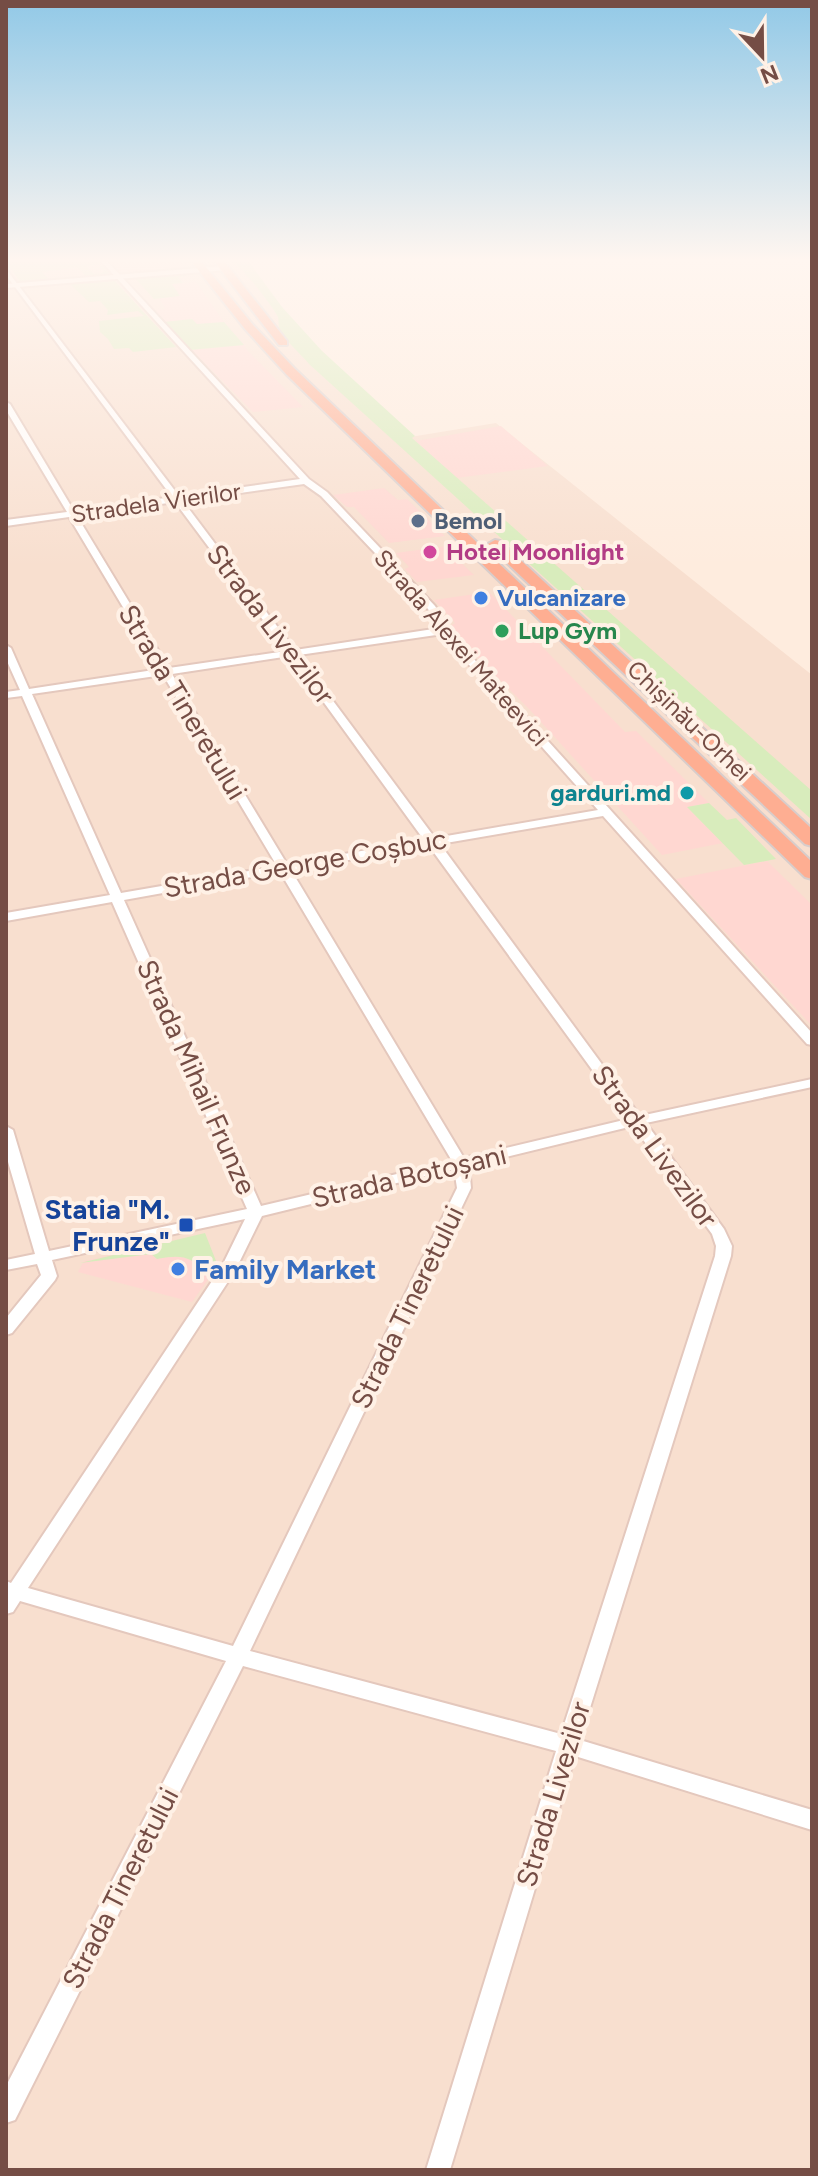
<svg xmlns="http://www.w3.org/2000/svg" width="818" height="2176" viewBox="0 0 818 2176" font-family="Figtree,sans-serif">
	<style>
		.residential { fill: #f8dfcf }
		.commercial { fill: #ffd7d1 }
		.green { fill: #d8ecbc }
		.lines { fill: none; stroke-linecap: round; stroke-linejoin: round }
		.minor-casing { stroke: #e4c8bd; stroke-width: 4 }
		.tertiary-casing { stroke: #e4c8bd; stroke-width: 4 }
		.trunk-casing { stroke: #d8cdcb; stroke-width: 4 }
		.minor { fill: #fff; fill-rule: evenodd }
		.tertiary { fill: #fff; fill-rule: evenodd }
		.trunk { fill: #feae92; fill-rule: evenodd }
		.service-dot { fill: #5c6f8a; stroke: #fff1e6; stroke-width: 3 }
		.hotel-dot { fill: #d1479c; stroke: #fff1e6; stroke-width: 3 }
		.shop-dot { fill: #3f7fe0; stroke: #fff1e6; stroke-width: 3 }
		.leisure-dot { fill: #2e9e5b; stroke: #fff1e6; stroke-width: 3 }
		.culture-dot { fill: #0f9aa8; stroke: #fff1e6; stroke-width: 3 }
		.transit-dot { fill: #1a4fb4; stroke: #fff1e6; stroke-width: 3 }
		.labels { text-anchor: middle; stroke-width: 8; stroke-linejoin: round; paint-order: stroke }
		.far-street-label { font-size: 24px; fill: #754d45; stroke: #fff1e6 }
		.far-service-label { font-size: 24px; font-weight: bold; fill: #4e5e75; stroke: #fff1e6; text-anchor: start }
		.far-hotel-label { font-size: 24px; font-weight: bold; fill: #b23c85; stroke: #fff1e6; text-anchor: start }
		.far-shop-label { font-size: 24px; font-weight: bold; fill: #366cbe; stroke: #fff1e6; text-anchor: start }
		.far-leisure-label { font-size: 24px; font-weight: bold; fill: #27864d; stroke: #fff1e6; text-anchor: start }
		.far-culture-label { font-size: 24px; font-weight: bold; fill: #0d838f; stroke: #fff1e6; text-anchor: end }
		.street-label { font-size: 28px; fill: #754d45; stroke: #fff1e6 }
		.transit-label { font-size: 28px; font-weight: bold; fill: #164399; stroke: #fff1e6; text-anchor: end }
		.shop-label { font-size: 28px; font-weight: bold; fill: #366cbe; stroke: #fff1e6; text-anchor: start }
	</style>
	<rect width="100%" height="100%" fill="#feecde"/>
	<path class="residential" d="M6,261H244L281,311L410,437L496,423L812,675V2170H6Z"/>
	<g class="commercial">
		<path d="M107,261H186L188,264L173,270L124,275L119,274Z"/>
		<path d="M196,282L224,322L196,324L192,320L164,322L153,311L166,309L159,298L171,284Z"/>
		<path d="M244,345L248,351L303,407L253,412L192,350Z"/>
		<path d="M501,426L548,466L456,478L416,441Z"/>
		<path d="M384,488L398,500L407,499L445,536L389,543L354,507H347L333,495Z"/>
		<path d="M455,545L468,558L458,560L474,575L417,582L405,569L409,567L396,553Z"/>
		<path d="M489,592L625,732L636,731L709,803L687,807L723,843L662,855L530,710L468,648L455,633L452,625L455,623L434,600Z"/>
		<path d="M767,861L812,905V1026L676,879Z"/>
		<path d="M203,1234L217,1267L192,1302L78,1272L84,1261Z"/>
	</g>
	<g class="green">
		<path d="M6,261H101L103,264L86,266L94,274L103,273V270L98,267L104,266L111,274L87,277L77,267L42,272L49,280L21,283Z"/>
		<path d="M231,261H248L282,307L322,351L415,436L412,438L812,791V820L309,364C300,353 286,342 280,329C278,326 279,321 278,317C273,306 239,263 231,261Z"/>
		<path d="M193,273L197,274L178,277L183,283L172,284L180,296L154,299L134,277Z"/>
		<path d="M113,279L176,347L133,352L129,348L114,349L108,339L100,332L99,321L144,316L138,311L107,315L108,310L100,301L89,302L69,283Z"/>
		<path d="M192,319L197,324L224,322L244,345L189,350L164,322Z"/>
		<path d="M709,803L727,820L736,818L776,859L744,865L687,807Z"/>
		<path d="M205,1233L218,1266L211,1274C188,1257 185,1254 157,1259L151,1254L80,1263Z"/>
	</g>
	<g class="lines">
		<defs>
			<path id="minor" d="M101,261H107L309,479L327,492L435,606L448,627L453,630L451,632L454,637L812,1033V1045L807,1044L603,816L440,844L640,1116L812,1079V1087L646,1123L724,1229L732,1246L731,1256L580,1740L812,1810V1830L575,1756L450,2170H426L556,1751L243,1666L15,2120L6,2123V2086L226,1661L20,1601L13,1612L6,1614V1581L11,1583L222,1266L245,1219L52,1260L57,1276L55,1280L12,1333L6,1335V1318L41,1275L37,1264L6,1270V1260L35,1254L6,1155V1126L13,1130L49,1251L247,1209L112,902L6,921V913L110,895L22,696L6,698V692L20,690L6,659V645L11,648L29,689L160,669L69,517L6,526V520L67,512L6,410V402L10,404L74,511L172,497L6,275V269L179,496L300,479ZM304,484L321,496L428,609L440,628L295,650L183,501ZM175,502L286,651L169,668L77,516ZM443,634L447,640L598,810L435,838L299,655ZM290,656L424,840L287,864L172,674ZM163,675L277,866L121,893L32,694ZM429,846L628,1119L464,1158L291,870ZM280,872L452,1161L261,1206L124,900ZM633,1126L712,1234L716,1246L715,1256L561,1734L250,1651L471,1188L469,1166ZM454,1169L457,1188L233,1646L28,1588L235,1271L262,1216Z"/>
			<path id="tertiary" d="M224,266L227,270L6,288V284Z"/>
			<g id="trunk">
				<path d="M191,261H201L253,325L294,368L812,862V879L805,877L286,374L245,329Z"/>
				<path d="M214,261H224L287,341V345H279Z"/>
				<path d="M495,540L500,541L812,829V846L805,844L490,547L488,544Z"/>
			</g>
		</defs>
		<use href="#minor" class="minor-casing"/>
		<use href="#tertiary" class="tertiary-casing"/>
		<use href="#trunk" class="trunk-casing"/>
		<use href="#minor" class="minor"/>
		<use href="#tertiary" class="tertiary"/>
		<use href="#trunk" class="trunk"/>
	</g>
	<linearGradient id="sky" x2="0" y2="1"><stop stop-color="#92c9e7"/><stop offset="0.46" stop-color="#fff6f0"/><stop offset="1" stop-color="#fff6f0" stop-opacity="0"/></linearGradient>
	<rect width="818" height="566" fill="url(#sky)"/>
	<circle class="service-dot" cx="418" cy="521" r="8"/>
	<circle class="hotel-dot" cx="430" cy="552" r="8"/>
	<g class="shop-dot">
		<circle cx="481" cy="598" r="8"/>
		<circle cx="178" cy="1269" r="8"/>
	</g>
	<circle class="leisure-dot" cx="502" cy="631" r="8"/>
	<circle class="culture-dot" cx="687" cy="793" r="8"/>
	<rect class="transit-dot" x="178" y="1217" width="16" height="16" rx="4"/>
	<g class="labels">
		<g class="far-street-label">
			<text transform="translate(156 503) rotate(-8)" y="8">Stradela Vierilor</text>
			<text transform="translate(461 648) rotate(49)" y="8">Strada Alexei Mateevici</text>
			<text transform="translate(689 721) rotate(44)" y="8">Chișinău-Orhei</text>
		</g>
		<g class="far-service-label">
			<text x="434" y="529">Bemol</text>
		</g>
		<g class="far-hotel-label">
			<text x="446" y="560">Hotel Moonlight</text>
		</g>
		<g class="far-shop-label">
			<text x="497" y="606">Vulcanizare</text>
		</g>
		<g class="far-leisure-label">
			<text x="518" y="639">Lup Gym</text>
		</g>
		<g class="far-culture-label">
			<text x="671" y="801">garduri.md</text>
		</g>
		<g class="street-label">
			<text transform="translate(271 624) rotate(53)" y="10">Strada Livezilor</text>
			<text transform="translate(183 702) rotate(59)" y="10">Strada Tineretului</text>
			<text transform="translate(305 863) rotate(-10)" y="10">Strada George Coșbuc</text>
			<text transform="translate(197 1077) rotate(66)" y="10">Strada Mihail Frunze</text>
			<text transform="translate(655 1146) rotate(54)" y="10">Strada Livezilor</text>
			<text transform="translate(409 1176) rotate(-13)" y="10">Strada Botoșani</text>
			<text transform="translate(407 1307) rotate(-64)" y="10">Strada Tineretului</text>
			<text transform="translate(553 1794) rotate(-73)" y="10">Strada Livezilor</text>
			<text transform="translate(120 1888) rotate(-63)" y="10">Strada Tineretului</text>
		</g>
		<g class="transit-label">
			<text x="170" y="1219">Statia "M.<tspan x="170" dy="32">Frunze"</tspan></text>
		</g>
		<g class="shop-label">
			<text x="194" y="1279">Family Market</text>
		</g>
	</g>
	<rect width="818" height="2176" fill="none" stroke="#754d45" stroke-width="16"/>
	<g transform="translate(762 56) rotate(158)" stroke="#fff1e6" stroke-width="6" paint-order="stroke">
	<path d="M0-6L14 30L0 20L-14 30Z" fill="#754d45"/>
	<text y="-12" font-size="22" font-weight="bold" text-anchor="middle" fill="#754d45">N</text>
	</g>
</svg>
